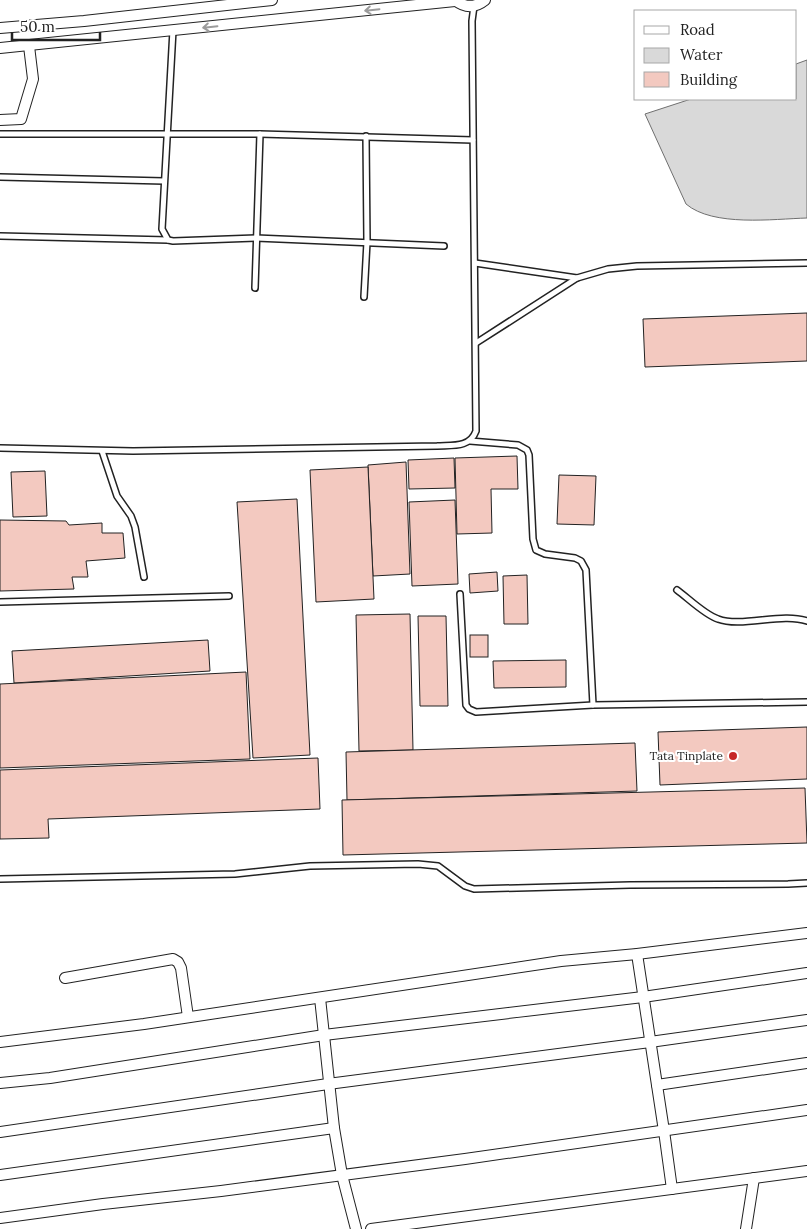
<svg xmlns="http://www.w3.org/2000/svg" width="807" height="1229" viewBox="0 0 807 1229" font-family="Lora,serif">
	<style>
		.water { fill: #d9d9d9; stroke: #6f6f6f }
		.building { fill: #f3c9c0; stroke: #222 }
		.lines { fill: none; stroke-linecap: round; stroke-linejoin: round }
		.service-casing { stroke: #222; stroke-width: 8 }
		.minor-casing { stroke: #222; stroke-width: 12 }
		.service { stroke: #fff; stroke-width: 5 }
		.minor { stroke: #fff; stroke-width: 10 }
		.oneway { stroke: #9c9c9c }
		.poi-dot { fill: #c62828; stroke: #fff; stroke-width: 2 }
		.labels { text-anchor: middle; stroke-width: 4; stroke-linejoin: round; paint-order: stroke }
		.poi-label { font-size: 12px; fill: #222; stroke: #fff; text-anchor: end }
	</style>
	<rect width="100%" height="100%" fill="#fff"/>
	<path class="water" d="M807,60V218C773,219 713,227 686,204L645,114L691,99H796V64Z"/>
	<g class="building">
		<path d="M807,313V361L645,367L643,319Z"/>
		<path d="M517,456L518,489H491L492,533L457,534L455,458Z"/>
		<path d="M454,458L455,488L409,489L408,460Z"/>
		<path d="M406,462L410,574L373,576L368,465Z"/>
		<path d="M368,467L374,599L316,602L310,470Z"/>
		<path d="M45,471L47,516L13,517L11,472Z"/>
		<path d="M559,475L596,476L594,525L557,524Z"/>
		<path d="M297,499L310,755L253,758L237,502Z"/>
		<path d="M455,500L458,584L412,586L409,502Z"/>
		<path d="M0,520L66,521L69,525L102,523V533H123L125,558L86,561L88,577H72L74,589L0,591Z"/>
		<path d="M497,572L498,591L470,593L469,574Z"/>
		<path d="M527,575L528,624H504L503,576Z"/>
		<path d="M410,614L413,750L359,751L356,615Z"/>
		<path d="M418,616H446L448,706H420Z"/>
		<rect x="470" y="635" width="18" height="22"/>
		<path d="M208,640L210,671L14,683L12,651Z"/>
		<path d="M566,660V687L494,688L493,661Z"/>
		<path d="M246,672L250,759L0,768V684Z"/>
		<path d="M807,727V779L660,785L658,732Z"/>
		<path d="M635,743L637,791L347,800L346,752Z"/>
		<path d="M318,758L320,809L48,819L49,838L0,839V770Z"/>
		<path d="M805,788L807,843L343,855L342,800Z"/>
	</g>
	<g class="lines">
		<defs>
			<g id="service">
				<path d="M173,30L162,229L168,240L173,241L256,238L444,246"/>
				<path d="M0,134H260L473,140"/>
				<path d="M0,177L164,181"/>
				<path d="M0,236L168,240"/>
				<path d="M475,263L577,278"/>
				<path d="M255,288L260,134"/>
				<path d="M364,297L367,242L366,136"/>
				<path d="M476,343L577,278L608,269L637,266L807,263"/>
				<path d="M470,441L518,445L527,450L529,455L533,539L536,550L545,554L575,558L581,561L586,570L593,705"/>
				<path d="M0,448L133,451L437,446C452,445 470,448 476,431L472,21L474,6"/>
				<path d="M102,451L117,496L131,516L135,527L144,577"/>
				<path d="M677,590C688,598 705,615 718,619C742,628 782,612 807,621"/>
				<path d="M460,594L466,705L469,709L476,712L593,705L807,702"/>
				<path d="M0,602L229,596"/>
				<path d="M0,879L235,874L310,866L418,864L438,866L465,886L474,889L630,885L788,884L807,883"/>
			</g>
			<g id="minor">
				<path d="M455,0C465,8 475,8 485,0"/>
				<path d="M0,28L84,21L272,0"/>
				<path d="M0,48L455,1"/>
				<path d="M0,120L21,119L33,79L29,46"/>
				<path d="M637,954L664,1131L672,1189"/>
				<path d="M65,978L173,959L178,962L181,968L188,1017"/>
				<path d="M320,998L334,1128L342,1175L356,1229"/>
				<path d="M0,1042L144,1024L561,961L637,954L807,933"/>
				<path d="M0,1083L50,1078L324,1035L643,997L807,973"/>
				<path d="M657,1085L807,1063"/>
				<path d="M0,1132L328,1084L650,1042L807,1020"/>
				<path d="M0,1175L334,1128"/>
				<path d="M0,1218L103,1204L221,1191L465,1159L807,1110"/>
				<path d="M371,1229L807,1171"/>
				<path d="M746,1229L754,1178"/>
			</g>
		</defs>
		<use href="#service" class="service-casing"/>
		<use href="#minor" class="minor-casing"/>
		<use href="#service" class="service"/>
		<use href="#minor" class="minor"/>
	</g>
	<defs><path id="oneway-shaft" d="M-6 0H5M1.5-3L5.5 0L1.5 3" fill="none" stroke-width="1.6" stroke-linecap="round" stroke-linejoin="round" transform="scale(1.25)"/></defs>
	<g class="oneway">
		<use href="#oneway-shaft" transform="translate(372 10) rotate(174)"/>
		<use href="#oneway-shaft" transform="translate(210 27) rotate(174)"/>
	</g>
	<circle class="poi-dot" cx="733" cy="756" r="5"/>
	<g class="labels">
		<g class="poi-label">
			<text x="723" y="760">Tata Tinplate</text>
		</g>
	</g>
	<rect x="634" y="10" width="162" height="90" fill="#ffffff" stroke="#a7a7a7"/>
	<rect x="644" y="26" width="25" height="8" fill="#ffffff" stroke="#a7a7a7"/>
	<text x="680" y="35" font-size="15" fill="#222222">Road</text>
	<rect x="644" y="48" width="25" height="15" fill="#d9d9d9" stroke="#a7a7a7"/>
	<text x="680" y="60" font-size="15" fill="#222222">Water</text>
	<rect x="644" y="72" width="25" height="15" fill="#f3c9c0" stroke="#a7a7a7"/>
	<text x="680" y="85" font-size="15" fill="#222222">Building</text>
	<path d="M12 32v8h88v-8" fill="none" stroke="#222222" stroke-width="2.5"/>
	<text x="20" y="32" font-size="15" fill="#222222" stroke="#ffffff" stroke-width="4" paint-order="stroke">50 m</text>
</svg>
